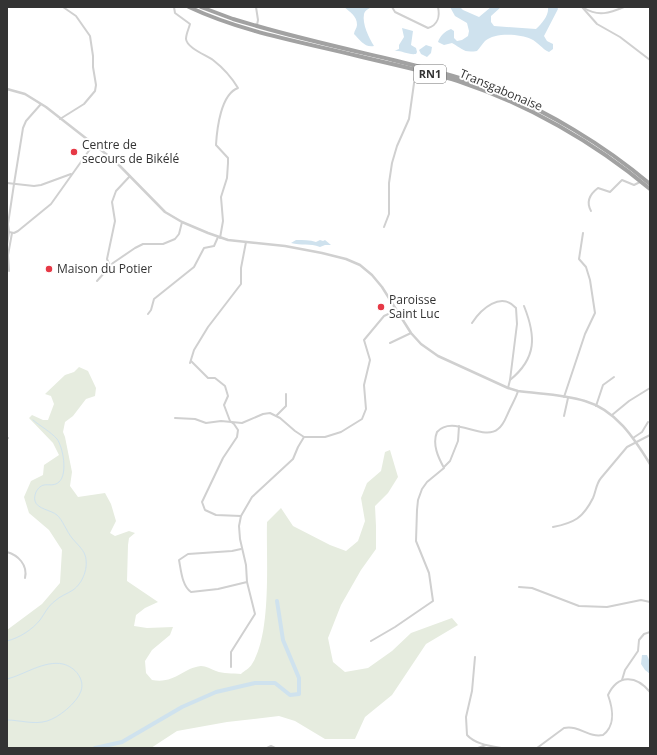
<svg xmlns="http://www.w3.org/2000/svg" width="657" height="755" viewBox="0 0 657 755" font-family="'Open Sans',sans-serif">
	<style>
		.green { fill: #e6ecdf }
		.water { fill: #cfe2ee }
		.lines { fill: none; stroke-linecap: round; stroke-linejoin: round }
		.stream { stroke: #cfe2ee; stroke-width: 1 }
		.river { stroke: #cfe2ee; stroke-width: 4 }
		.minor { stroke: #d0d0d0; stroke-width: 2 }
		.tertiary { stroke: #d0d0d0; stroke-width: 2.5 }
		.trunk { stroke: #a2a2a2; stroke-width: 4 }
		.poi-dot { fill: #e63946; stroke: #fff; stroke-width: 1.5 }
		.labels { text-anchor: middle; stroke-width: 4; stroke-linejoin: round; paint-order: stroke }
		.shield { fill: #fff; stroke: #707070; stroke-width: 1 }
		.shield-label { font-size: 11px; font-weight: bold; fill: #333 }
		.street-label { font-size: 12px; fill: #333; stroke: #fff }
		.poi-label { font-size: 12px; fill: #333; stroke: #fff; text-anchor: start }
	</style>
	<rect width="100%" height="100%" fill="#fff"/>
	<path class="green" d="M79,367L88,371L96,388L95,396L86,399L73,416L65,422L63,432L65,437L72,472L70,486L78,497L105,493L111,504L116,521L110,533L115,536L129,531L135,533L129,538L128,545L127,581L158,602L145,608L136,615L134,626L147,628L173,627L170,635L152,650L145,661L146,673L152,680C176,684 182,668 201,666C206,666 211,669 216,671C223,674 233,673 241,674C244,671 250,668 252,664C272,633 266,559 267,522L281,508L293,526L330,545L346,551L358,541L365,521L361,498L367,483L381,471L385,452L390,450L398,477L388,493L375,506L376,526V549L361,570L341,605L328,638L333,662L345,672L368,668L392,651L411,633L452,618L458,625L426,644L392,695L365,717L355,739H325L295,721L279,716L227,722L177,731L151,748H7V630L42,604L60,583L62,550L49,530L29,513L24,497L31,481L43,475L44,465L59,455L53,443L29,418L32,415L43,420H48L54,404L51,396L45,394L65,375L74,372Z"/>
	<g class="water">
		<path d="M344,7H371C369,9 365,10 364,14C362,24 369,38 374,46C365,48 360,40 354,34C354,31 357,28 357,25C357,16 350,12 344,7Z"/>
		<path d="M450,7H460L463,10L479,17L491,7H501L491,16V22L494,26L536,29C542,23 549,16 548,7H557L558,9L544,36L547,41L553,44V49L549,52C542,49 538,42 531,39C520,34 495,32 485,41C482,44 480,48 477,51C463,53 463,49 452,43L444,45L438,42C440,36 445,31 451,29L454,31V38L457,41L462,40L468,36L469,31L467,23L455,16Z"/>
		<path d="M402,28L413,31L411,45L416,48L417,52L416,54C407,55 401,50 394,51L399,49V45L404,37Z"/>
		<path d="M426,45L432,47L431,53L427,57L421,54L419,50Z"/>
		<path d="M296,240C303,240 310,240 316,242L320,240L323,241L325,240L331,245H325L320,247C310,243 301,246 291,243Z"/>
		<path d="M642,655H647L650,662V674L645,670L641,664Z"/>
	</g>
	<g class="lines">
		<g class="stream">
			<path d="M7,641C19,638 32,630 40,620C45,613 48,606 55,601C60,596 67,594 73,590C83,583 89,567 85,555C83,549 76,543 72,538C67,532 62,519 57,515C51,510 37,509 35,501C34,498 35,495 36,492C43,479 51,489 59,482C68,474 63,447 57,439C51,432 40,426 33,420"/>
			<path d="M7,679C24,675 44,660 63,664C75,667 85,679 81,691C77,703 58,718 47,721C34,725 20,720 7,720"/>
		</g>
		<path class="river" d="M95,748L122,742L182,707L216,692L255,683H275L290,695L299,694V678L283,640L277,601"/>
		<g class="minor">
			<path d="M174,7L175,13L190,24C189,28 186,34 186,39C187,48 206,55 213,60C222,67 232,78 238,88C221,94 217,128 216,145L228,158V163L227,178L221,197L223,221L220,238"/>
			<path d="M256,7L258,20L257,25"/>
			<path d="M392,7L395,12L428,28C438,25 440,16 438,7"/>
			<path d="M582,7L597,24L620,37L650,60"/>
			<path d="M584,8C598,17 610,13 624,7"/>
			<path d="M60,119L84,104L95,91L96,85L93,67V56L90,36L76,16L63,7"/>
			<path d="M7,183L34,186L41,185L71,174"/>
			<path d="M591,211C586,202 590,194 598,188L610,192L622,180L634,185L640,182"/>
			<path d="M384,227L389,214V183L392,163L397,146L409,119L416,69"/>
			<path d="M9,232L14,233L18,231L51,204L93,145"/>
			<path d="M7,245L9,232L8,224L14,184L23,128L26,121L41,104"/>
			<path d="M110,266L107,259L115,221L112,202L116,191L130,176"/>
			<path d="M9,271L8,255L12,233"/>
			<path d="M97,281L113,263L135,248L143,244H163L175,239L179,234L182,222"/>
			<path d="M148,314L151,310L154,299L194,267L204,248L214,246L218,237"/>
			<path d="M472,323C481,309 501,291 516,308L517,324L510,380L508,388"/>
			<path d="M390,343L411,333"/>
			<path d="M191,361L208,378H215L225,386L228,396L224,405L230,421L234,424L238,430L237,437L223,458L202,502L205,510L216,515L241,516"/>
			<path d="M190,363L194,350L208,327L241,284V268L246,242"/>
			<path d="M510,380C537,358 536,336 524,306"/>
			<path d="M564,397L585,334L595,313L590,280L586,267L579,259L583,233"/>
			<path d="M596,406L603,385L614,377"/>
			<path d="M277,415L286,406V394"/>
			<path d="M612,415L629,401L650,388"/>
			<path d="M564,416L568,398"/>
			<path d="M175,418L195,419L206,423L221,421L242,423L263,414L270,413L280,418L295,431L304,437H325L341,432L362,419L366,409L364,385L370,360L364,340L384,316L397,310"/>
			<path d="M633,438L642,432L648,422"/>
			<path d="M7,439L8,438"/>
			<path d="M444,467L450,461L458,441L459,426"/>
			<path d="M553,527C574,523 583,518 593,498C596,491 596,484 601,478L627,447L650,435"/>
			<path d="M241,549L232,551L188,554L179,560C181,570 182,586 191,592L218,589L247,582"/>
			<path d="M7,552C18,555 28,565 25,578"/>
			<path d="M519,587L532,588L579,606L607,607L641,600L650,602"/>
			<path d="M371,641L395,627L433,601L429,573L416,541L417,510L418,500L422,489L427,482L444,468C438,457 432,444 437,432C453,414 483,442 498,429C504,425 506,417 509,411C512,404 516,398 518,391"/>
			<path d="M475,657L472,691L466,717L467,735C475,744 490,746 501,748"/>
			<path d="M231,667V652L255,614L247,582L246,565L240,539L239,526L241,516L252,497L293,459L298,447L304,437"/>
			<path d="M622,680L625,670L638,651L639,640L644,634L650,632"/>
			<path d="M267,748L271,746L275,748"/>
			<path d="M478,748L486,745"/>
			<path d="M537,748L564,728C580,725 588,738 603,735C616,725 613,709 608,695C618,674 636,675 650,692"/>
		</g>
		<path class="tertiary" d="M7,89L25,94L46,107L115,161L165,212L182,222L208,233L228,240L285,246L322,253L346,259L360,265L372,275L382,287L411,333L421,344L438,356L508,388L518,391C540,394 563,394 585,401C616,410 634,438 650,464"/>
		<g class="trunk">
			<path d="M189,7C242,32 301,42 358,56C391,64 425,71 458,81C527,104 594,142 650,189"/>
			<path d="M201,7L233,19L257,26C302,39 347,49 393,60C425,68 458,76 489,88C546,110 604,145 650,184"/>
		</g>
	</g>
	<g class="poi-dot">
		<circle cx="74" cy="152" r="4"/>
		<circle cx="49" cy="269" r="4"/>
		<circle cx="381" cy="307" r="4"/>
	</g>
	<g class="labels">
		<rect class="shield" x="414" y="65" width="32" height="18" rx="3"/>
		<g class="shield-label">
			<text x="430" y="78">RN1</text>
		</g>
		<g class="street-label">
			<text transform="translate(501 90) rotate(23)" y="4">Transgabonaise</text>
		</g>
		<g class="poi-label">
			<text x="82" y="149">Centre de<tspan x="82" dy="14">secours de Bikélé</tspan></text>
			<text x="57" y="273">Maison du Potier</text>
			<text x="389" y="304">Paroisse<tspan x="389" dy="14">Saint Luc</tspan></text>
		</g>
	</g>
	<rect width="657" height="755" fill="none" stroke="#333333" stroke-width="16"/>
</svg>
